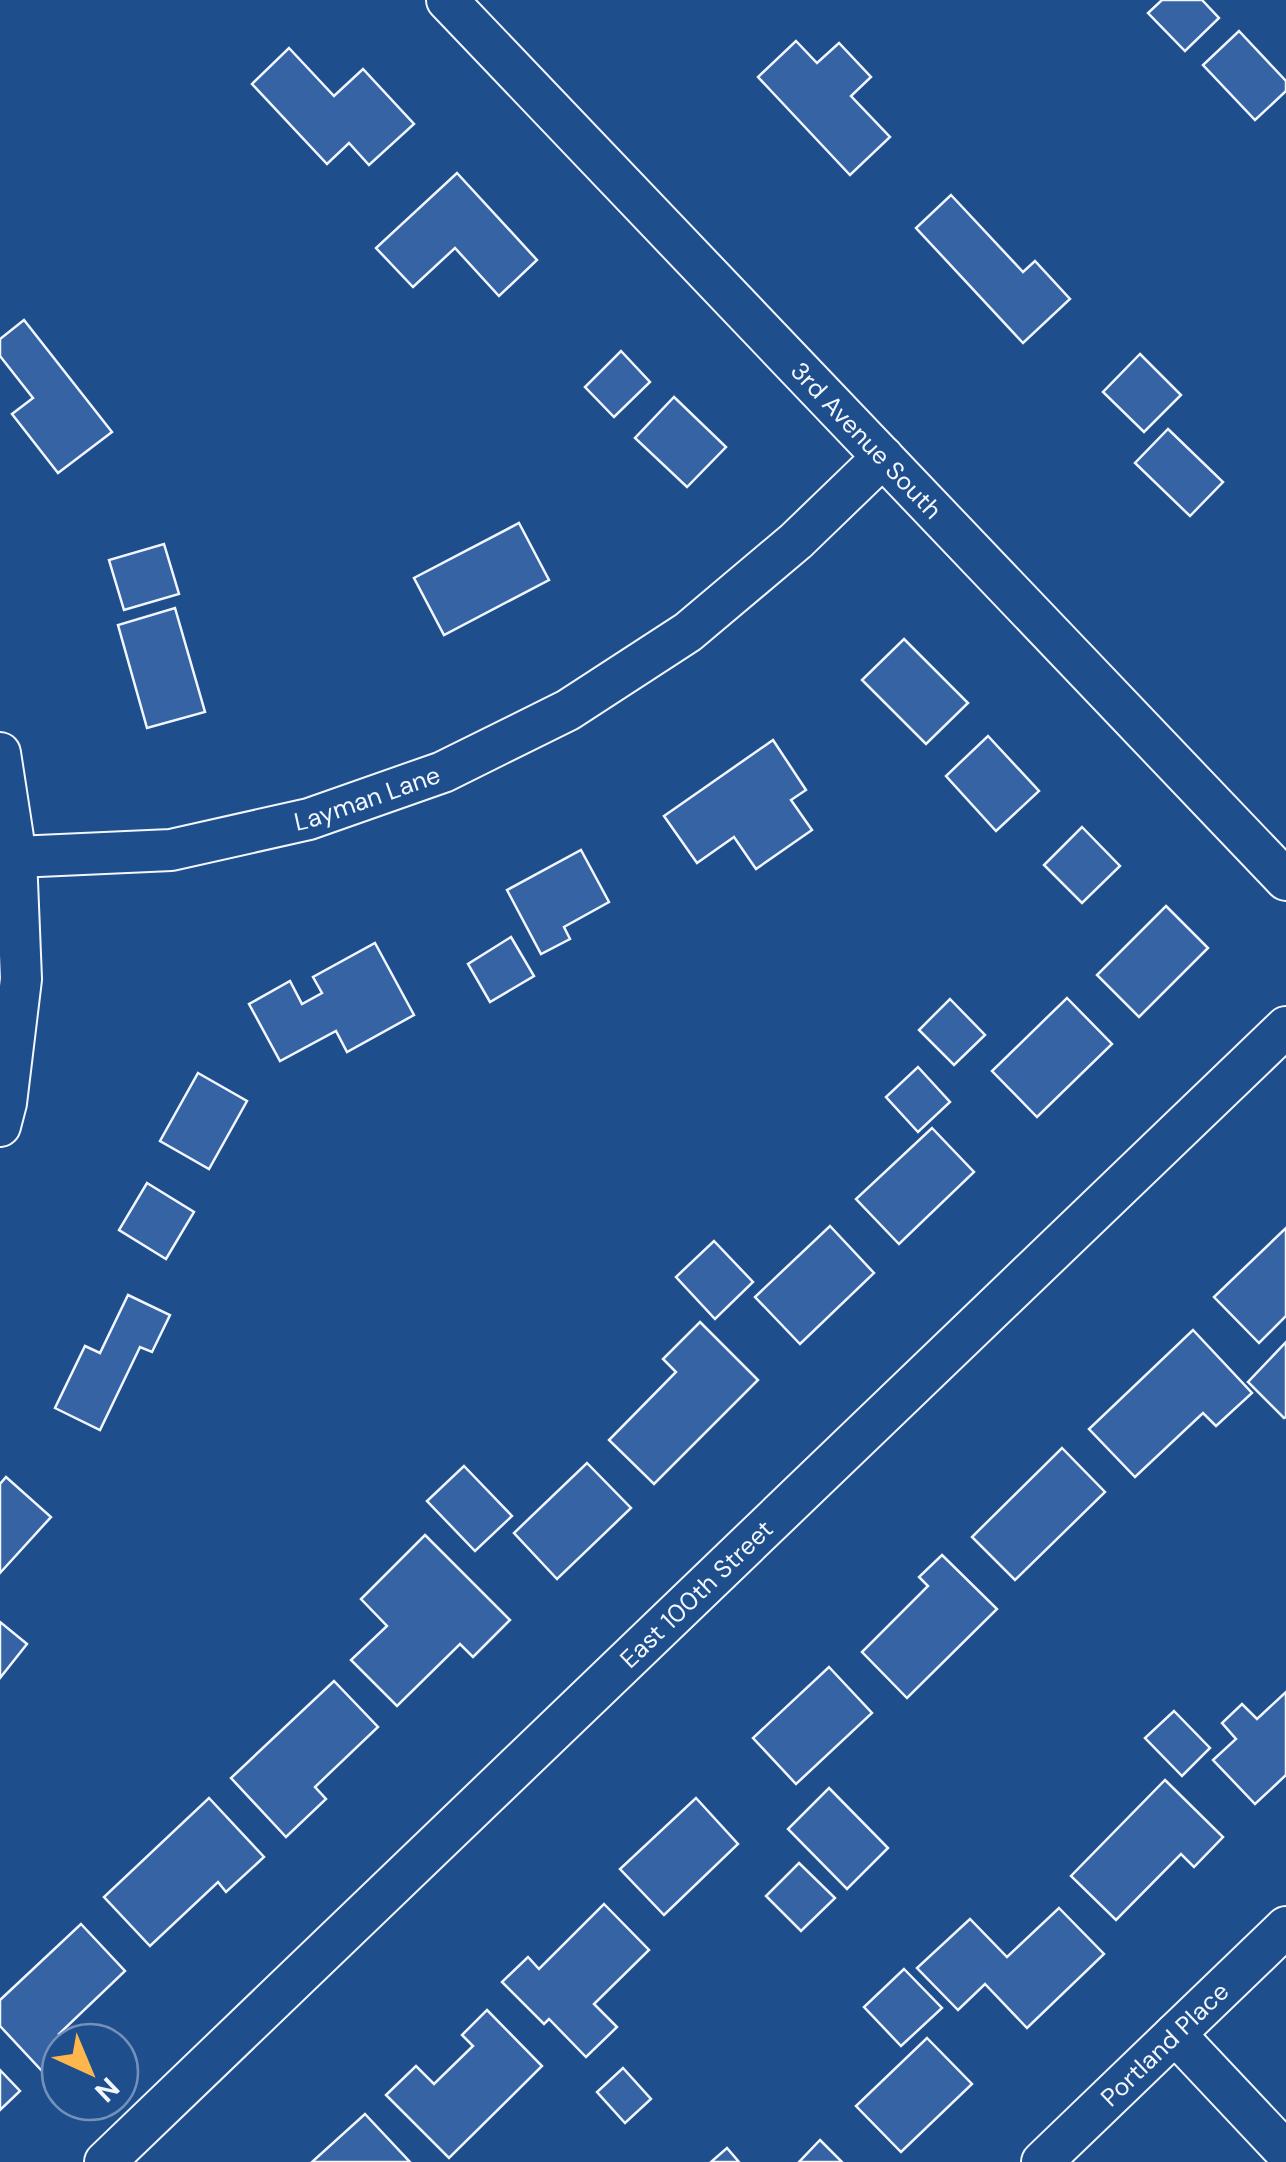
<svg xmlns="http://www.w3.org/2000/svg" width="1286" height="2162" viewBox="0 0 1286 2162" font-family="'DM Sans',sans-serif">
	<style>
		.building { fill: #3563a3; stroke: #f2f6ff; stroke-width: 2.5 }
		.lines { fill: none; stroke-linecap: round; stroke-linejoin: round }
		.street-casing { stroke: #f2f6ff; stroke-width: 44 }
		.street { stroke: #1f4e8c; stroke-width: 40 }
		.labels { text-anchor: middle; stroke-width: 8; stroke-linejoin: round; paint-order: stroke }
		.street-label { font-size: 25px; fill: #f2f6ff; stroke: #1f4e8c }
	</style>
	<rect width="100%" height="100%" fill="#1f4e8c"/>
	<g class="building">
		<path d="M1162,0H1202L1219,18L1185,51L1148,13Z"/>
		<path d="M1239,31L1286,81V91L1255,120L1203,65Z"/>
		<path d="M796,41L817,63L839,43L871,77L851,96L890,137L850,175L758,77Z"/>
		<path d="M289,48L334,96L363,69L414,124L369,165L349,143L327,164L252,84Z"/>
		<path d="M457,173L537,260L499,296L455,248L413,287L376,248Z"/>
		<path d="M951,195L1023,272L1035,261L1070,299L1023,343L916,228Z"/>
		<path d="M24,320L112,432L58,473L12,414L33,398L0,356V339Z"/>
		<path d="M621,351L650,382L614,417L585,387Z"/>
		<path d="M1140,354L1181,395L1144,432L1103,392Z"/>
		<path d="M674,397L726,447L687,487L635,438Z"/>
		<path d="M1168,429L1223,482L1190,516L1135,463Z"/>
		<path d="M519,523L549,580L444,635L414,578Z"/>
		<path d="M164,544L179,594L124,610L109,560Z"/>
		<path d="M175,608L205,712L147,728L118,625Z"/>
		<path d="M904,639L968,703L926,744L862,680Z"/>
		<path d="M988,736L1039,791L996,831L946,776Z"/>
		<path d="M773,740L806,790L791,800L812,830L756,869L734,837L697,863L664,816Z"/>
		<path d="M1082,827L1120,866L1082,903L1044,865Z"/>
		<path d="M581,850L609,902L564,927L570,939L541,954L507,890Z"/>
		<path d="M1166,906L1208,948L1139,1017L1097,975Z"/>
		<path d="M511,937L534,976L490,1002L468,964Z"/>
		<path d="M375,943L414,1015L347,1052L336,1031L280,1061L249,1004L290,981L302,1004L322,993L313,977Z"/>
		<path d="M1067,998L1112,1044L1037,1117L992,1071Z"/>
		<path d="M950,999L985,1035L954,1065L919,1030Z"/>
		<path d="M918,1067L950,1102L918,1132L886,1097Z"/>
		<path d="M198,1073L247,1101L209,1169L160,1141Z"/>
		<path d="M932,1128L974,1172L899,1244L856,1199Z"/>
		<path d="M147,1183L194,1212L166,1259L119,1230Z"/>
		<path d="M830,1226L874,1273L800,1344L755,1297Z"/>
		<path d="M1286,1228V1316L1259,1343L1214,1297Z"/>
		<path d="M714,1241L753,1282L715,1319L676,1277Z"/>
		<path d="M128,1295L170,1315L152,1352L140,1347L100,1430L55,1408L85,1346L100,1353Z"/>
		<path d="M700,1322L758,1380L654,1484L609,1440L676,1372L663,1359Z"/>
		<path d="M1193,1330L1252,1393L1216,1426L1203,1413L1135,1477L1089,1429Z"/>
		<path d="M1286,1342V1417L1284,1418L1248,1382Z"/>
		<path d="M1062,1448L1105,1492L1015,1580L972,1537Z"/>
		<path d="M587,1463L631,1508L557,1579L514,1533Z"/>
		<path d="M464,1466L512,1516L475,1551L427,1501Z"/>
		<path d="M6,1477L51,1517L0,1573V1484Z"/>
		<path d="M425,1535L510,1620L473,1657L460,1644L397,1706L351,1660L387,1626L361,1599Z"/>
		<path d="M942,1555L997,1609L907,1698L862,1652L928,1586L919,1577Z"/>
		<path d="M0,1622L27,1644L0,1678Z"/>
		<path d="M829,1667L872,1713L796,1784L753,1738Z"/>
		<path d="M334,1681L378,1727L315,1787L326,1799L286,1837L231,1778Z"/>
		<path d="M1286,1692V1775L1255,1804L1213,1760L1236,1739L1222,1723L1242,1704L1257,1719Z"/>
		<path d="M1174,1711L1210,1748L1182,1776L1145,1738Z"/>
		<path d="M1165,1780L1223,1837L1194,1867L1181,1854L1116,1920L1071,1876Z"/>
		<path d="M829,1788L888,1848L847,1889L788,1829Z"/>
		<path d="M209,1798L264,1857L226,1892L218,1882L150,1946L104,1897Z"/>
		<path d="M696,1798L738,1844L664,1915L620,1869Z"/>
		<path d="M799,1863L835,1898L801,1931L766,1896Z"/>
		<path d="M604,1904L649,1950L594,2004L617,2027L586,2057L549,2019L544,2024L502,1982L528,1957L539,1969Z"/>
		<path d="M1059,1908L1104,1954L1027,2028L985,1984L958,2010L917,1968L970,1919L1007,1957Z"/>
		<path d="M81,1924L125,1971L59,2034L67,2042H60V2054L42,2071L0,2026V2000Z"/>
		<path d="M904,1969L942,2008L901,2046L864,2007Z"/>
		<path d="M487,2010L542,2066L449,2158L386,2095L416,2066L434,2084L473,2046L462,2035Z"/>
		<path d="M927,2038L972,2084L901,2152L856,2106Z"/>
		<path d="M623,2068L651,2099L625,2123L597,2092Z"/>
		<path d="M0,2070L20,2091L0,2110Z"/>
		<path d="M365,2114L410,2162H312Z"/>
		<path d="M820,2140L842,2162H799Z"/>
		<path d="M727,2148L739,2162H711Z"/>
	</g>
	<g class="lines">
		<defs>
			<g id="street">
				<path id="s1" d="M447,0L1286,880"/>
				<path d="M0,753L16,857L21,979L6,1103L0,1126"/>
				<path id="s2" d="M16,857L171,850L309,819L443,772L568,710L688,632L796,541L883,457"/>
				<path d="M1175,2034L1286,2152"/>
				<path id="s3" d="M105,2162L1286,1027"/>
				<path id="s4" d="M1042,2162L1286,1927"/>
			</g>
		</defs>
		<use href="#street" class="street-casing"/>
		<use href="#street" class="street"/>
	</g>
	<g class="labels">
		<g class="street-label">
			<text dy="9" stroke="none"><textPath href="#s1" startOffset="608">3rd Avenue South</textPath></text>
			<text dy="9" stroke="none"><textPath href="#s2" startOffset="358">Layman Lane</textPath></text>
			<text dy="9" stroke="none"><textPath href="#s3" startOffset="820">East 100th Street</textPath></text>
			<text dy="9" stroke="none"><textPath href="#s4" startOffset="170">Portland Place</textPath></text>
		</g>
	</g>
	<g transform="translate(90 2072) rotate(136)"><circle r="48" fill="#1f4e8c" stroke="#7391ba" stroke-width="2.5"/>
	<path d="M0-8L18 38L0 25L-18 38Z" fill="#ffb74d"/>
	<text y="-15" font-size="28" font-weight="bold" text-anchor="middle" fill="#f2f6ff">N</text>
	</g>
</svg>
